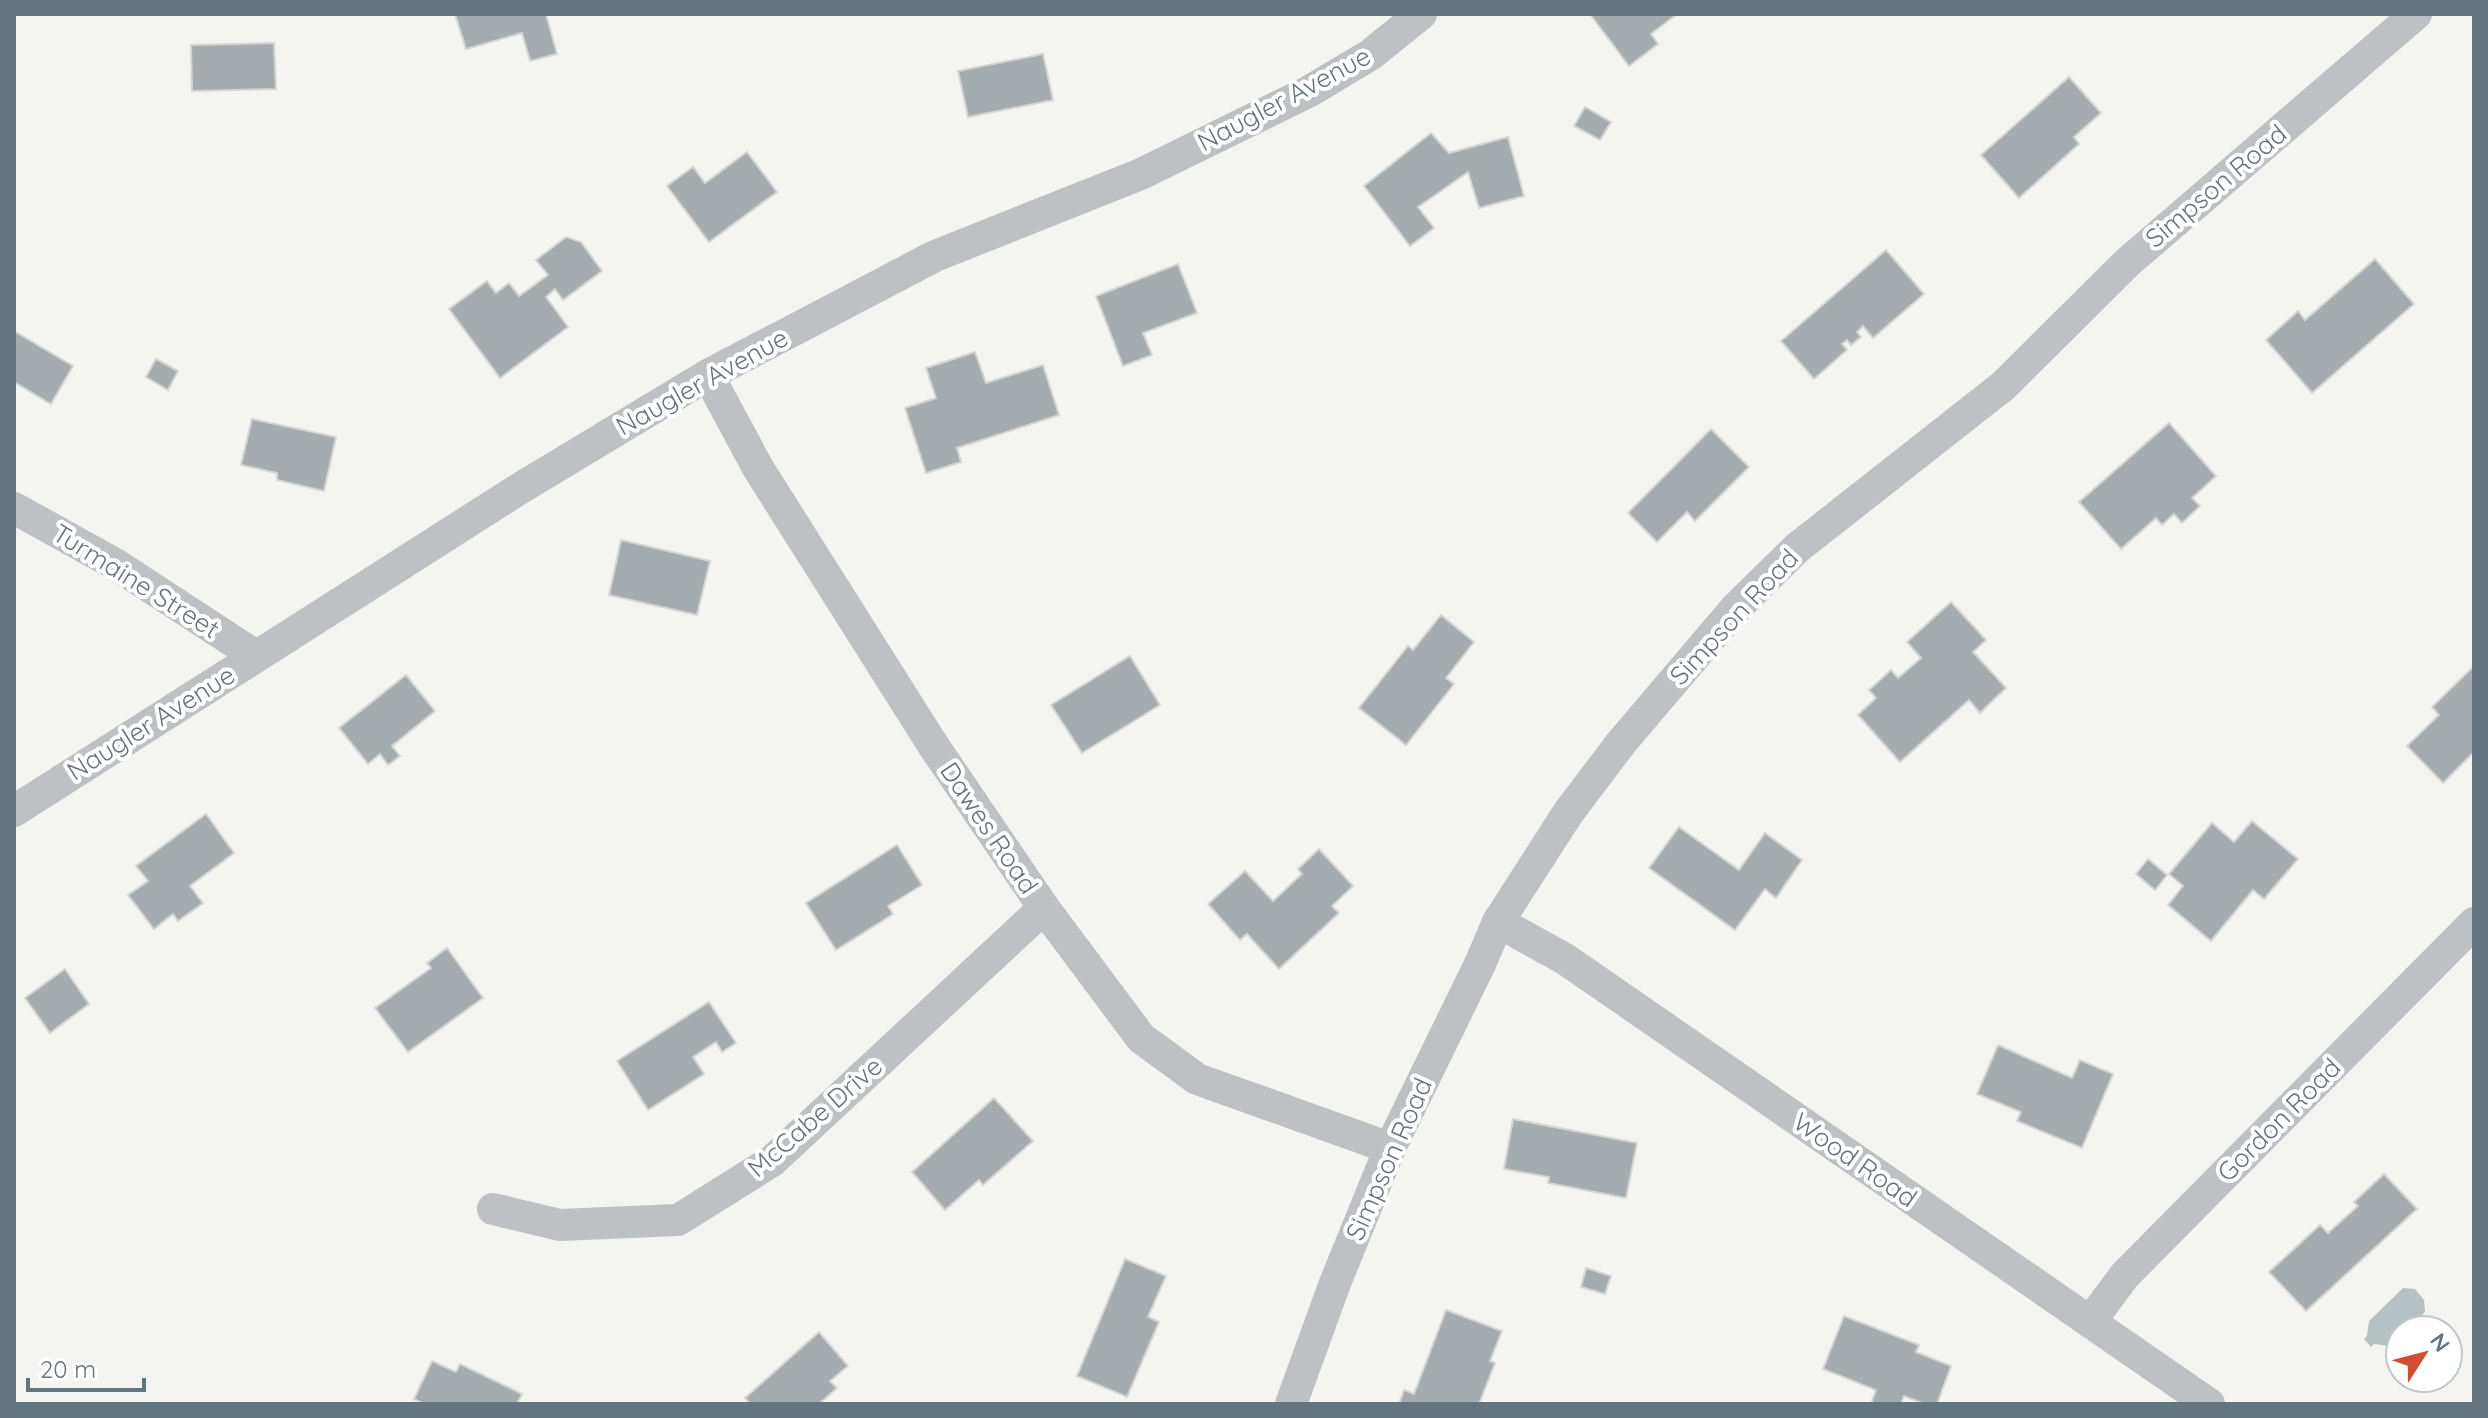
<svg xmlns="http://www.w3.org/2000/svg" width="2488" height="1418" viewBox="0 0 2488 1418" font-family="Quicksand,sans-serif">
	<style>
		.water { fill: #b6c1c4 }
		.building { fill: #a4acb0; stroke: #d5d5d3; stroke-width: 2 }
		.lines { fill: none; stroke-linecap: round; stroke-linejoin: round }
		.minor { stroke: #bdc1c4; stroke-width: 32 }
		.labels { text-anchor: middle; stroke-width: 8; stroke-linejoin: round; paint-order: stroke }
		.street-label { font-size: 26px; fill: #65757f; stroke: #fff }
	</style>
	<rect width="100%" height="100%" fill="#f4f4f0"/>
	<path class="water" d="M2403,1288L2415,1289L2424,1300L2425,1312L2406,1330H2400V1336L2389,1346L2374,1344L2371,1347L2364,1339L2367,1336L2369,1321Z"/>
	<g class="building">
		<path d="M455,14H546L557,54L530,61L522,33L466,49Z"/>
		<path d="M1590,14H1677L1651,34L1658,44L1629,66Z"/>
		<path d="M274,43L276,89L192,91L191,45Z"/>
		<path d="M1043,54L1053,100L968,117L958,71Z"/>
		<path d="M2069,77L2101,113L2074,137L2079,144L2019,198L1981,155Z"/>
		<path d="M1585,107L1611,122L1600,140L1574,126Z"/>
		<path d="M1431,133L1449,153L1508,137L1524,196L1479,208L1468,172L1418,207L1434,228L1410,246L1364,186Z"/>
		<path d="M747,152L777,192L709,242L667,186L693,167L705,183Z"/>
		<path d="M566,237L581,242L602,271L563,300L555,289L546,297L568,327L500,378L449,309L487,281L496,293L509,283L519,296L548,275L536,260Z"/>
		<path d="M1886,250L1924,294L1873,338L1863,326L1857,332L1861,337L1851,345L1847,340L1842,344L1847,350L1814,379L1781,341Z"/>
		<path d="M2375,259L2414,304L2312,393L2266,340L2298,311L2305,320Z"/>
		<path d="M1178,264L1197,313L1143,333L1152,355L1123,366L1096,296Z"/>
		<path d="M14,331L73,366L51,404L14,382Z"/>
		<path d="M975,352L986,383L1043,365L1059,415L957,448L961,462L926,473L905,408L936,398L926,368Z"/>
		<path d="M156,359L178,371L168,390L146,377Z"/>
		<path d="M252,419L336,437L324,491L277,480V473L241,465Z"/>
		<path d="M2169,423L2216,476L2192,498L2200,506L2182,523L2174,514L2162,525L2156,518L2121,549L2079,502Z"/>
		<path d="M1711,429L1749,467L1695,521L1687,512L1657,542L1628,513Z"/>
		<path d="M621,540L710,561L697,615L609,595Z"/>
		<path d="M1951,602L1986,640L1973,652L2006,688L1980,713L1969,700L1900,762L1858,715L1876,698L1869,690L1891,670L1898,678L1921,658L1907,642Z"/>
		<path d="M1441,615L1474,642L1446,678L1454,684L1406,745L1359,708L1408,646L1413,650Z"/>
		<path d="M1130,656L1160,705L1082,753L1051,705Z"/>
		<path d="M2474,666V752L2443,783L2407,746L2439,715L2432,707Z"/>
		<path d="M406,675L435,711L392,746L400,756L388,765L380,754L368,764L339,728Z"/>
		<path d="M206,814L234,853L190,886L203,903L178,921L173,914L154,929L128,895L148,881L136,866Z"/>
		<path d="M2252,821L2298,859L2264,899L2253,890L2211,941L2168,905L2183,886L2169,874L2212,823L2234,842Z"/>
		<path d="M1679,827L1739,870L1765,833L1802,860L1776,898L1765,889L1735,930L1649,868Z"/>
		<path d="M897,845L922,885L888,906L893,914L836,950L806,903Z"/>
		<path d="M1319,849L1353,886L1332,906L1339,913L1279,969L1247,934L1240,940L1208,904L1245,871L1273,901L1302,874L1298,869Z"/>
		<path d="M2148,859L2167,875L2155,890L2136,874Z"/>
		<path d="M447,948L483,998L408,1052L375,1008L431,968L427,963Z"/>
		<path d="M65,969L89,1004L50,1033L25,998Z"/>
		<path d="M709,1002L736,1043L722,1052L716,1042L693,1057L704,1074L648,1110L617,1061Z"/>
		<path d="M1998,1045L2072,1078L2080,1060L2113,1074L2082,1148L2017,1121L2021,1112L1977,1094Z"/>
		<path d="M994,1098L1033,1141L983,1185L979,1180L945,1210L912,1172Z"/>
		<path d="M1513,1119L1637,1143L1626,1198L1548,1183L1549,1177L1504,1169Z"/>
		<path d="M2384,1174L2417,1209L2306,1311L2269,1272L2320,1225L2328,1233L2358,1206L2354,1202Z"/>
		<path d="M1125,1259L1166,1276L1148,1317L1159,1322L1127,1397L1077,1376Z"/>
		<path d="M1586,1268L1611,1276L1605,1294L1581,1287Z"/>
		<path d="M1446,1310L1502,1331L1490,1361L1495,1363L1479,1404H1399L1404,1390L1414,1394Z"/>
		<path d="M1844,1316L1919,1345L1916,1352L1951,1366L1937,1404H1925L1904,1396L1901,1404H1871L1876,1390L1823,1369Z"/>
		<path d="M819,1332L848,1366L830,1381L837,1388L819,1404H751L745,1398Z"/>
		<path d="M432,1361L456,1372L460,1364L522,1394L517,1404H424L414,1399Z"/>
	</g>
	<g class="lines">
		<g class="minor">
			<path d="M708,375L758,468L933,745L1044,908L1141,1038L1197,1079L1390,1148"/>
			<path d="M14,508L115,564L256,656"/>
			<path d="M14,811L519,489L708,375L935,256L1141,174L1308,92L1370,55L1421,14"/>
			<path d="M1498,922L1565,959L2209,1404"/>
			<path d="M493,1209L560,1225L678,1220L772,1161L1044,908"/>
			<path d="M2090,1322L2125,1275L2474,923"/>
			<path d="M1291,1404L1335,1283L1390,1148L1480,964L1498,922L1568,813L1621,743L1734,610L1797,548L2003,386L2128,262L2416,14"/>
		</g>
	</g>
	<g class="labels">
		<g class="street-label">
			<text transform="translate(1284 99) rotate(-28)" y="9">Naugler Avenue</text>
			<text transform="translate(2216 186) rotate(-40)" y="9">Simpson Road</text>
			<text transform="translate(702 382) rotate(-29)" y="9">Naugler Avenue</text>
			<text transform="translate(136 581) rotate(32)" y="9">Turmaine Street</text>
			<text transform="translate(1734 617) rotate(-47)" y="9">Simpson Road</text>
			<text transform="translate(151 723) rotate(-32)" y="9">Naugler Avenue</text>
			<text transform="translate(989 828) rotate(56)" y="9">Dawes Road</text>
			<text transform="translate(815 1117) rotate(-41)" y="9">McCabe Drive</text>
			<text transform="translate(2279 1120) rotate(-45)" y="9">Gordon Road</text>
			<text transform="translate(1389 1159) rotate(-66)" y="9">Simpson Road</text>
			<text transform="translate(1855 1160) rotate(35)" y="9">Wood Road</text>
		</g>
	</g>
	<rect width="2488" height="1418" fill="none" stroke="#65757f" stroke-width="32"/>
	<g transform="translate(2424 1354) rotate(54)"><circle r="38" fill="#ffffff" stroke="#c1c8cc" stroke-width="2"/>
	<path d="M0-6L14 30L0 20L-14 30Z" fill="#d44d30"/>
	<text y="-12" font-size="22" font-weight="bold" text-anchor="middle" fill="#65757f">N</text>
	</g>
	<path d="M28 1378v12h116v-12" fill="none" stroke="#65757f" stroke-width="4"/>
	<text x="40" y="1378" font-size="24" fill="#65757f" stroke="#ffffff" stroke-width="6" paint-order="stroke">20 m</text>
</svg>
